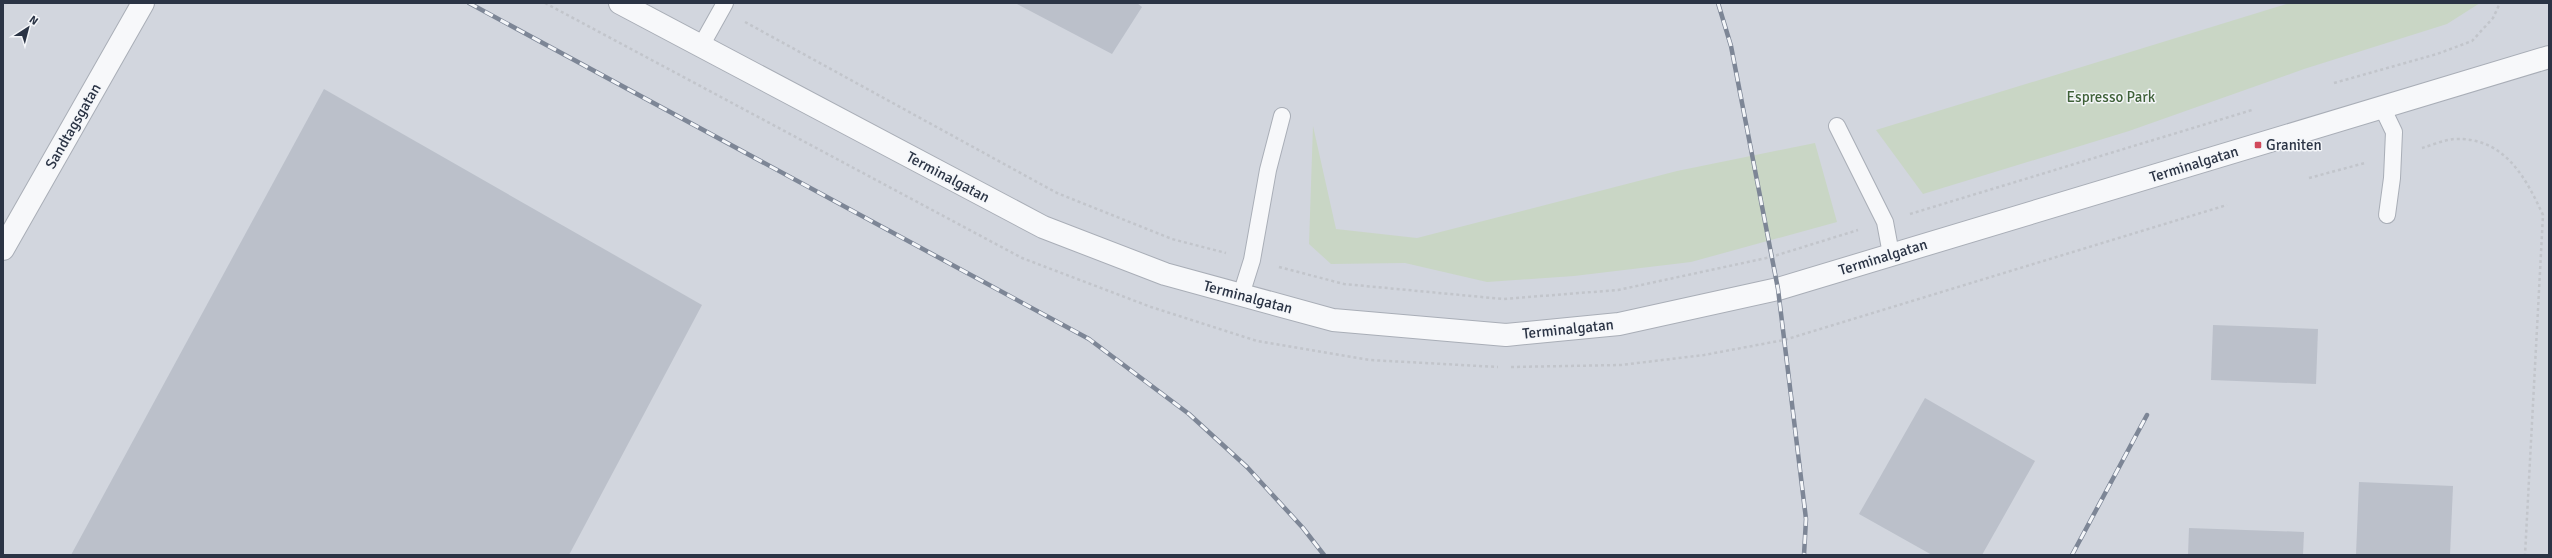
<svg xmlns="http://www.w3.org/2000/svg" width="2552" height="558" viewBox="0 0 2552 558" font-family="Signika,sans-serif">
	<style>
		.built { fill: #d2d6de }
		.green { fill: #c9d6c5 }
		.building { fill: #bbc0ca }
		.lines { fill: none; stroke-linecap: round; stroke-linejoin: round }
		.lane-casing { stroke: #a9aeb7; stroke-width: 18 }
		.street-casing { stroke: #a9aeb7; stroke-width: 24 }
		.path { stroke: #c2c5cb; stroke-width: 2.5; stroke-dasharray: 3 3; stroke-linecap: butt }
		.lane { stroke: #f7f8fa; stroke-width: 16 }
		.street { stroke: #f7f8fa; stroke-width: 22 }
		.rail-casing { stroke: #7d8696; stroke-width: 4.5 }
		.rail { stroke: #f4f6f9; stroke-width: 3; stroke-dasharray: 9; stroke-linecap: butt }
		.poi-dot { fill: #d1495b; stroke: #f4f6f9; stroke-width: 1.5 }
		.labels { text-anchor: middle; stroke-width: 3; stroke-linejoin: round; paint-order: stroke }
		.park-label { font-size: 15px; fill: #3f6138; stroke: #f4f6f9 }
		.street-label { font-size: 15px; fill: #2b3445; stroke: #f4f6f9 }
		.poi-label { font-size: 15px; fill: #2b3445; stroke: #f4f6f9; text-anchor: start }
	</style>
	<rect width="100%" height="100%" fill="#e4e7ec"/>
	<rect class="built" x="3" y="3" width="2546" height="552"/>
	<g class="green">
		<path d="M2290,3H2480L2447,24L2304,69L2129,131L1923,194L1876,130Z"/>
		<path d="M1313,126L1336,229L1417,238L1677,171L1815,143L1837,222L1691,262L1574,276L1487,282L1405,263L1331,264L1309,244Z"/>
	</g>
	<g class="building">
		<path d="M1015,3H1137L1142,7L1112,54Z"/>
		<path d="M324,89L702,305L569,555H71Z"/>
		<path d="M2213,325L2318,329L2316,384L2211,380Z"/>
		<path d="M1925,398L2035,461L1982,555H1932L1859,514Z"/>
		<path d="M2359,482L2453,486L2450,555H2356Z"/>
		<path d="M2189,528L2304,532L2303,555H2188Z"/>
	</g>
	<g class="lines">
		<defs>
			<g id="lane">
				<path d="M701,46L725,3"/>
				<path d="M2382,107L2394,132L2392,178L2387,215"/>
				<path d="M1837,126L1885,222L1891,254"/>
				<path d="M1241,295L1252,260L1268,170L1282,116"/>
			</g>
			<g id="street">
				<path d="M620,3L1043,227L1165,274L1333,320L1506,335L1619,324L1778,289L2549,57"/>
				<path d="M3,249L143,3"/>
			</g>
		</defs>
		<use href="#lane" class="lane-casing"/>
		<use href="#street" class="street-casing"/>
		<g class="path">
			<path d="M545,3L1022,258L1151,307L1257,341L1370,360L1498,367"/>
			<path d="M745,22L1057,193L1172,239L1226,253"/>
			<path d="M2334,83L2437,54L2472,41L2493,18L2500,3"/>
			<path d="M2422,148C2432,145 2444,140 2454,139C2504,137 2525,176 2543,215L2525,555"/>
			<path d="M2309,178L2365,163"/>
			<path d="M1910,214L2252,110"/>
			<path d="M1279,267L1344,284L1503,299L1618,290L1771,257L1858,230"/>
			<path d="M1511,367L1621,365L1704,355L1784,340L2227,205"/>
		</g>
		<use href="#lane" class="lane"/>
		<use href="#street" class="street"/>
		<defs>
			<g id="rail">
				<path d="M469,3L1089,339L1189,414L1247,467L1303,528L1324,555"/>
				<path d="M1718,3L1731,46L1778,289L1806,519L1804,555"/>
				<path d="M2072,555L2147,415"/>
			</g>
		</defs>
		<use href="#rail" class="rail-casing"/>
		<use href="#rail" class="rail"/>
	</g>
	<rect class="poi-dot" x="2254" y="141" width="8" height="8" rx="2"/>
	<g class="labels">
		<g class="park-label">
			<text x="2111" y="102">Espresso Park</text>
		</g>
		<g class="street-label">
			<text transform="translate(73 126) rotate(-60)" y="5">Sandtagsgatan</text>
			<text transform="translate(2194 164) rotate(-17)" y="5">Terminalgatan</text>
			<text transform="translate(948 177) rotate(28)" y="5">Terminalgatan</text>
			<text transform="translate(1883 257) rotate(-17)" y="5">Terminalgatan</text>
			<text transform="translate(1248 297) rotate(15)" y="5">Terminalgatan</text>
			<text transform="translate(1568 329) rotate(-6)" y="5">Terminalgatan</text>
		</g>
		<g class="poi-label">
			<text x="2266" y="150">Graniten</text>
		</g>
	</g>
	<rect width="2552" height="558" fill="none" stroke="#2b3445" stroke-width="8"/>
	<g transform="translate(28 28) rotate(36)" stroke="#f4f6f9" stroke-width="3" paint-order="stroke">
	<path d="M0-3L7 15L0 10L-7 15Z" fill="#2b3445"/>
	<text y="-6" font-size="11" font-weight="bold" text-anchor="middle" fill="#2b3445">N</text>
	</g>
</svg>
